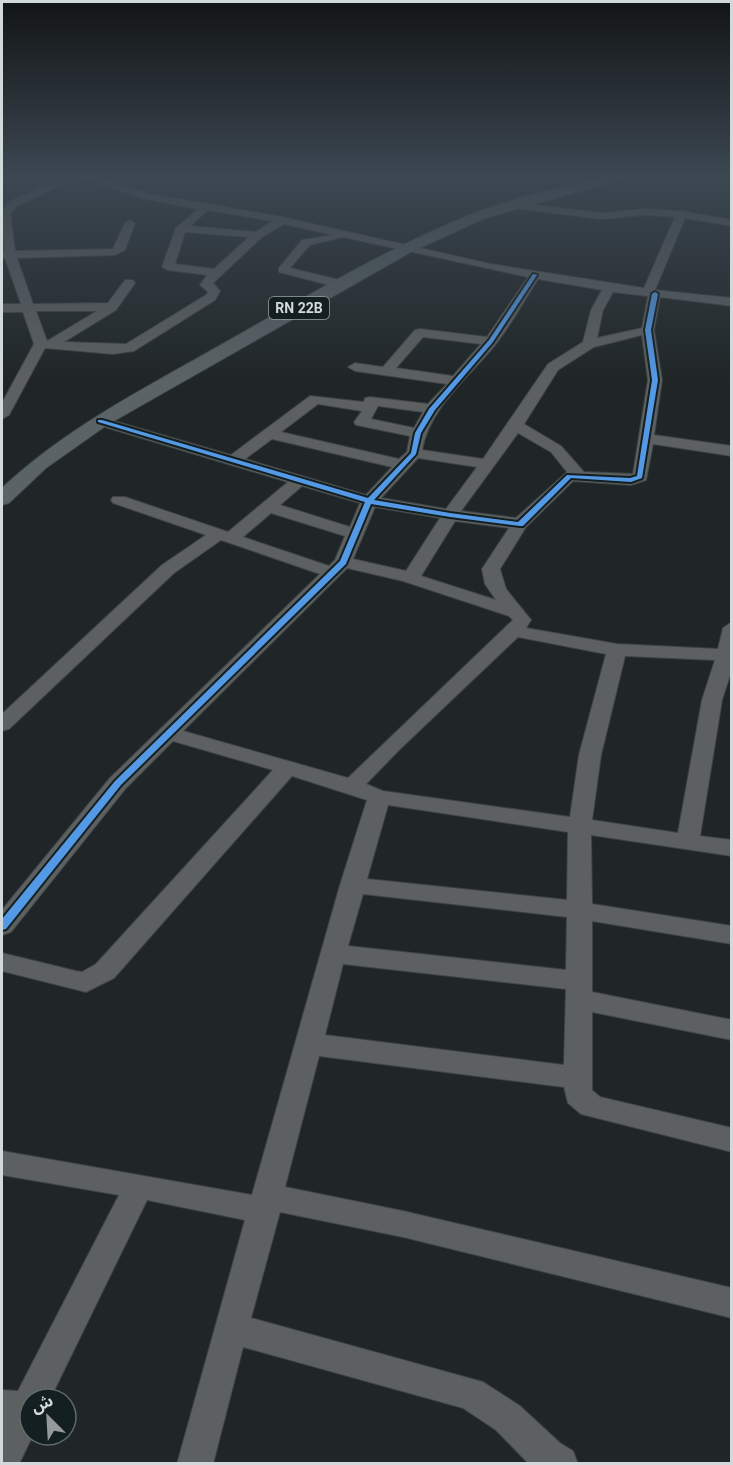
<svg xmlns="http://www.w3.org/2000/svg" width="733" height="1465" viewBox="0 0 733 1465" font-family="Roboto,'Noto Sans Arabic',sans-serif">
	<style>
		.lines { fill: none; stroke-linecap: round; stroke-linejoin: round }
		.minor-casing { stroke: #3e4344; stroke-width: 2 }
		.major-casing { stroke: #3e4344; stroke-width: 2 }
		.minor { fill: #5c6061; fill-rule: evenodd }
		.major { fill: #5a6365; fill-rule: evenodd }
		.cycleway-casing { stroke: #141f21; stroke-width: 4 }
		.cycleway { fill: #5399e6; fill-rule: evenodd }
		.labels { text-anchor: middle; stroke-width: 4.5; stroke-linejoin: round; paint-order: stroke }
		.shield { fill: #141f21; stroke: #99a1a2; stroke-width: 1.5 }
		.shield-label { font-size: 14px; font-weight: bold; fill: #d2d9da }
	</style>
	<rect width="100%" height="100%" fill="#202627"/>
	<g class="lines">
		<defs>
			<path id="minor" d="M67,176H79L17,206L10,214L15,251L113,249L125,223L130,220L135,223L125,250L115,255L17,258L33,304L108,303L125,280H133L135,283L116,310L64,342L126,344L206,295L208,292L200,285L207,275L168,270L162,267L176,228L198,209L145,199L80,176H94L151,194L282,217L491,264L644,288L675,217L644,215L602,219L511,208L506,205L511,202L602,213L644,209L681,211L732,220V226L685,218L655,290L732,298V306L660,297L654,330L662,380L654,435L732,446V456L653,444L646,480L631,485L573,481L526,527L500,569L506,589L531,620L526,628L617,644L718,649L723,628L732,622V669L722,700L700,836L732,840V856L591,835L592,904L732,926V944L592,921V992L732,1020V1040L592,1012V1090L600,1097L732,1128V1152L581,1114L568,1103L564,1087L319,1056L285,1187L403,1211L732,1288V1318L403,1237L280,1212L251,1318L483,1382L520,1406L560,1443L573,1451L578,1464H529L496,1430L463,1408L243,1347L213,1464H177L245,1220L147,1200L50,1399H30V1435H33L19,1464H2V1390L18,1391L119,1195L2,1175V1151L252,1195L340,885L367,800L292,776L114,978L86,992L2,971V953L76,971L82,972L96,964L273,770L173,741L126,788L11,932L2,935V910L110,778L320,574L221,540L174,573L9,729L2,731V714L162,565L206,535L113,503L111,500L113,497H125L228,532L288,482L95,424L93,421L100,417L231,455L310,396L364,402L365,398L370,397L428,404L447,384L355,371L348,367L355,363L383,367L415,330L420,329L487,337L528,277L343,237L310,245L290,268L344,281L346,284L340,288L279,272V268L302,240L333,235L284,224L262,237L213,283L220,291L215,300L134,351L113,354L45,348L9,415L2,419V403L34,344L23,312H2V304H21L5,258H2V252H4L2,212L9,202ZM208,210L272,221L256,232L190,226ZM185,232L249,237L214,269L175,264ZM538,279L602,290L591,310L583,342L548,364L483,459L422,450C430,407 469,377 495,345C511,325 524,301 538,279ZM613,292L648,296L642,328L597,338L603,310ZM36,311H97L47,341ZM642,335L648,380L633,474L584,472L561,446L524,424L558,370L594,347ZM423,337L481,344L453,376L396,368ZM318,404L362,411L354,422L356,425L410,436L407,452L399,459L281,432ZM378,406L423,412L414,428L371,419ZM518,433L551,452L567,472L516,518L461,511ZM272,439L392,467L366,495L245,459ZM418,458L477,467L446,509L381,498ZM302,486L360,503L350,527L280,505ZM375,507L440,518L406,571L353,559ZM271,513L345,536L335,560L329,566L243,537ZM455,521L509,528L482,569L485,584L496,600L421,576ZM347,568L403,581L509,616L513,620L348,778L183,731ZM518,637L606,654L579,755L570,817L383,791L366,784L399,750ZM625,656L715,660L702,700L678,833L592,820L601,755ZM388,805L568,832L567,900L367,879ZM363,894L567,917L566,970L348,946ZM343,964L566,989L564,1065L325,1035Z"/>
			<path id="major" d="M612,176H633L483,219L411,252L107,425L46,468L9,503L2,505V488C63,431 137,392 210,351C296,303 380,251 472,214C516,196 566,187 612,176Z"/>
		</defs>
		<use href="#minor" class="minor-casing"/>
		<use href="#major" class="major-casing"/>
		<use href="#minor" class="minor"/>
		<use href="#major" class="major"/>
		<defs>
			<path id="cycleway" d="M533,274L537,275L493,342L435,410L421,433L416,454L374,500L450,513L518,522L567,475L630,478L637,476L652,380L645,330L652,294L655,292L658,294L651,330L658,380L642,478L631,482L571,478L523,526H520L450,517L371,504L346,564L121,785L6,929L2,930V919L115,781L340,561L365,502L98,422V420H102L368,498L411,453L415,433L429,409L489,340Z"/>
		</defs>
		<use href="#cycleway" class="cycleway-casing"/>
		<use href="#cycleway" class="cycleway"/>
	</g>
	<linearGradient id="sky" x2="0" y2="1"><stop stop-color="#121515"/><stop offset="0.46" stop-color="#3c4752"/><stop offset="1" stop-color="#3c4752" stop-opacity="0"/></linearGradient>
	<rect width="733" height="381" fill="url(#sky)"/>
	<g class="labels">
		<rect class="shield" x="269" y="297" width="60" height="22" rx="4.5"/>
		<g class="shield-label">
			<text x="299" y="313">RN 22B</text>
		</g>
	</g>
	<rect width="733" height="1465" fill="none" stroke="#d2d9da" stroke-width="6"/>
	<g transform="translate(48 1417) rotate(336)"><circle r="28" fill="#141f21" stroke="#60696b" stroke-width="1.5"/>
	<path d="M0-4.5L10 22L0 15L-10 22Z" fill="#949a9b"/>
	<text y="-9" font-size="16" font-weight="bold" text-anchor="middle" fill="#d2d9da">ش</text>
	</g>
</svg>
